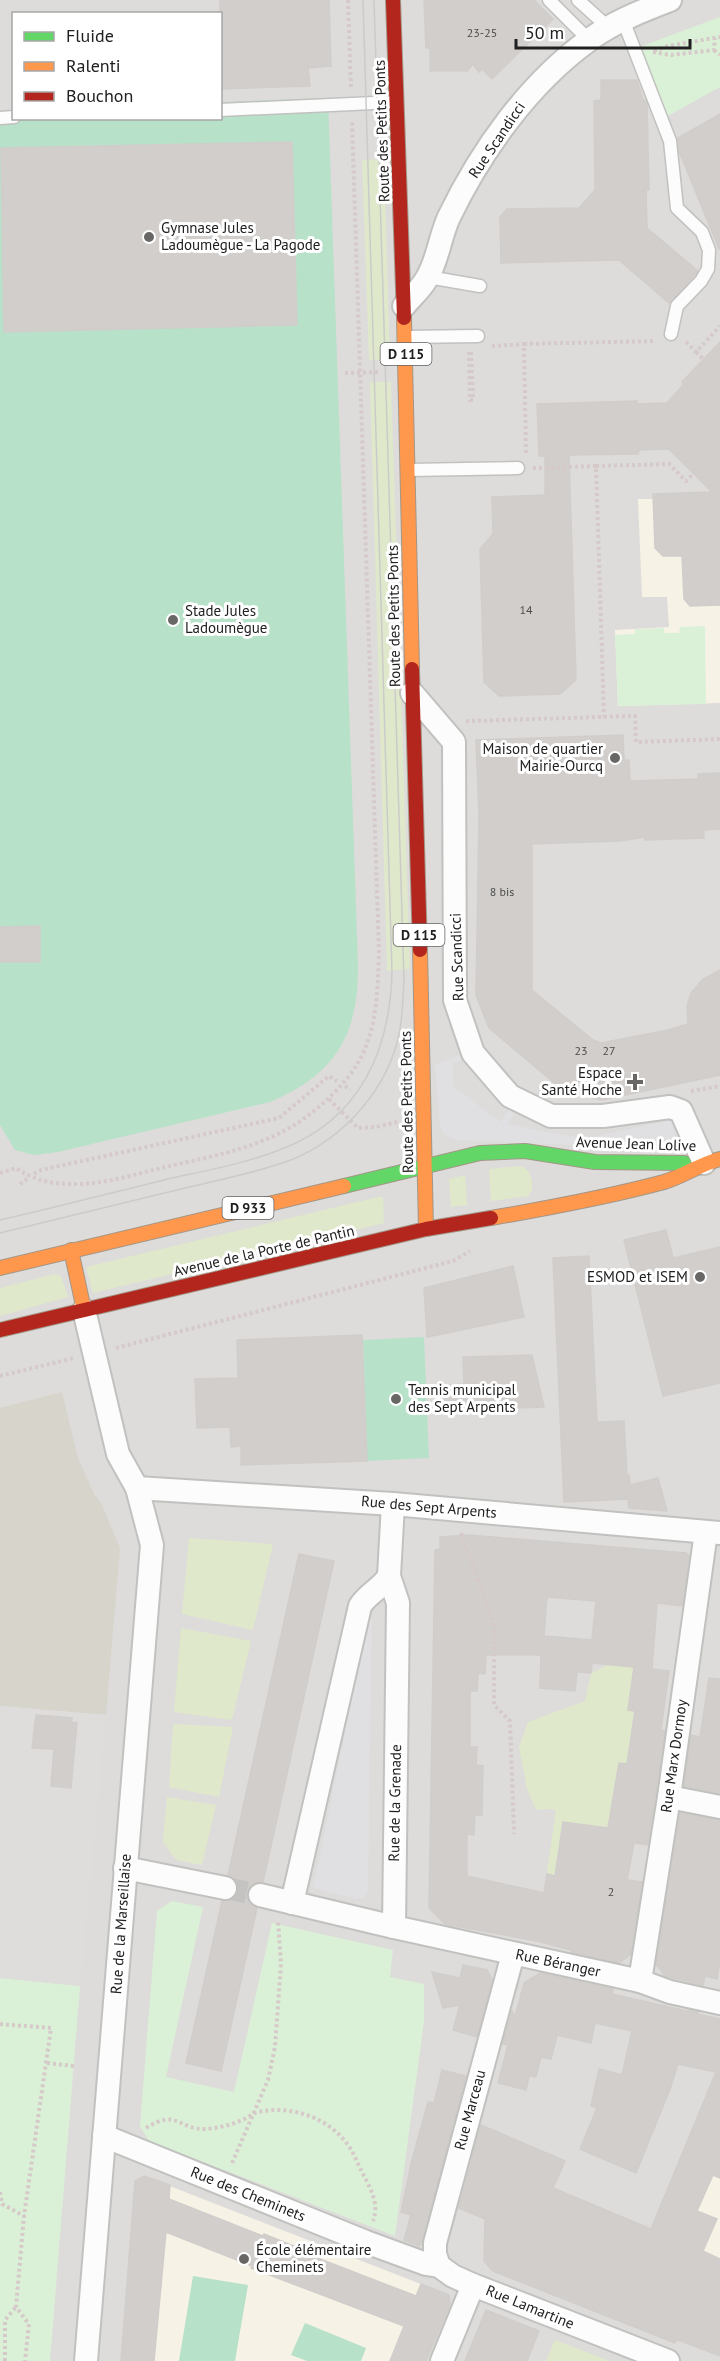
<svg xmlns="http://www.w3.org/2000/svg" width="720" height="2361" viewBox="0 0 720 2361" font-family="'PT Sans',sans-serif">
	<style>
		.residential { fill: #dddcda; fill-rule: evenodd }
		.education { fill: #f6f3e6 }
		.construction { fill: #d7d4cb }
		.grass { fill: #dfe8cb }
		.park { fill: #dbf1d7 }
		.pitch { fill: #b8e1c9 }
		.parking { fill: #dedddc }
		.plaza { fill: #e0e0e3 }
		.building { fill: #d1cecc; stroke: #d1cdcb; stroke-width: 1.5; fill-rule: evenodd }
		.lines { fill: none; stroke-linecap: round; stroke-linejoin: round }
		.street-tunnel { stroke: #c5c3c1; stroke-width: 22; stroke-dasharray: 22 11; stroke-linecap: butt }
		.lane-casing { stroke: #c1c1bf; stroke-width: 15 }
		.street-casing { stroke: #c1c1bf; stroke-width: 26 }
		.fast-casing { stroke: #a39687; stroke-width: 16 }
		.slow-casing { stroke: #a39687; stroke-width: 16 }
		.jam-casing { stroke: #a39687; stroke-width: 16 }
		.path { stroke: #d6c9c9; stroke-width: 4; stroke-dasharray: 3 3; stroke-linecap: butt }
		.lane { stroke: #fcfcfc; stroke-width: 12 }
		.street { stroke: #fcfcfc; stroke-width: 22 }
		.fast { stroke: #63d668; stroke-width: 14 }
		.slow { stroke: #ff974d; stroke-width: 14 }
		.jam { stroke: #b3261e; stroke-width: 14 }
		.tram { stroke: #cbcbca; stroke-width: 1.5 }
		.poi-dot { fill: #686766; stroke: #fff; stroke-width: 2 }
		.labels { text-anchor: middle; stroke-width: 6; stroke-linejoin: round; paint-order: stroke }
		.number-label { font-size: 12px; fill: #4c4c4b }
		.shield { fill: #fff; stroke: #636363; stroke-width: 1.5 }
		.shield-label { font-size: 14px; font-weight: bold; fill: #202020 }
		.street-label { font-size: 15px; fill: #202020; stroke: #fff }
		.poi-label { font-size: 15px; fill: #202020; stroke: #fff; text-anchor: start }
	</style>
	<rect width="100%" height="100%" fill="#eeece9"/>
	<path class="residential" d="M0,0H720V2361H0ZM14,14H220V118H14Z"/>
	<g class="education">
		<path d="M707,491L720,504V703L618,706L615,630L669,627L667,597H642L638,499H653L658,494L680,493L694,505Z"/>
		<path d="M720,2158V2259L684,2243Z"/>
		<path d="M144,2176L449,2295L450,2305L426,2361H121L135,2181Z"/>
	</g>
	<path class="construction" d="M62,1392L78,1458L94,1494L102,1505L120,1548L106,1715L0,1706V1408Z"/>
	<g class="grass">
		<path d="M384,159L390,360H369L362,160Z"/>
		<path d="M370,382H391L410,969L387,971Z"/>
		<path d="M521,1166C531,1170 534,1181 531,1192L528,1196L491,1201L489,1169Z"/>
		<path d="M465,1175L467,1205L451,1207L449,1179Z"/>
		<path d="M378,1197H383L384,1223L93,1293L86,1267Z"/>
		<path d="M55,1274L61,1276L68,1297L0,1316V1288Z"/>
		<path d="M189,1538L273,1544L253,1630L182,1614Z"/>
		<path d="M181,1628L251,1641L232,1720L174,1712Z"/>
		<path d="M608,1665L640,1667L627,1764L619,1763L597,1903L572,1900L565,1949L537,1941L556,1810L548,1809L536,1810L527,1789L519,1747L528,1722L585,1701L591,1673Z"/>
		<path d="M173,1724L233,1727L219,1797L169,1787Z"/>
		<path d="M167,1797L216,1805L202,1865L176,1860L163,1842Z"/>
		<path d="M555,2340L610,2361H546Z"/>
	</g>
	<g class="park">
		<path d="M720,17V87L666,117L637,48Z"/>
		<path d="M705,626L706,704L618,706L615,635L635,634V629L664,628V633H679L680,627Z"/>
		<path d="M172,1901L203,1907L166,2077L234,2092L272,1923L393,1950L390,1977L424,1984V2021L395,2236L149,2141L140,2126L157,1911Z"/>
		<path d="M0,1978L80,1986L50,2361H0Z"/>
	</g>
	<g class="pitch">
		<path d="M328,98L358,964C359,1035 335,1075 270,1102L58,1152L34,1155L15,1150L0,1125V111L13,110L14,118H220L221,102Z"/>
		<path d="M424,1337L429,1458L367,1461L363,1340Z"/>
		<path d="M193,2276L248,2285L235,2361H179Z"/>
		<path d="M305,2323L366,2348L361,2361H307L291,2355Z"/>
	</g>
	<path class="parking" d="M0,1706L106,1715L80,1986L0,1978Z"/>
	<g class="plaza">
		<path d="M460,1055L462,1060L453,1063V1086L500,1122L510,1109L515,1113L507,1124L583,1139L671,1120L676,1138L619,1147L455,1140L443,1133L440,1127L435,1065Z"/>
		<path d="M372,1619L368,1890L364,1897L356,1899L313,1888L368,1621Z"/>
	</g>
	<g class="building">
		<path d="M220,0H329L331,66L308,68L310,86L220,89Z"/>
		<path d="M424,0H534L553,19L492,79L482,69L479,72L473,64L467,71H430V48H426Z"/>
		<path d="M601,80H637L643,100H645L647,104L649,190H646L647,228L698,271L669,303L619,260L501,263L500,217L507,209L579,208L595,190L594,101L601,100Z"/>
		<path d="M720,114V248L719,249L679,151L678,138Z"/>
		<path d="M292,142L297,325L4,332L1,148Z"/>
		<path d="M720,342V605L690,606L684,599L682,556H663L655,548L653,494L712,492L669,449L639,450L638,454L569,455L576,680L560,694L499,696L484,682L480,549L493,534L492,497L545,495V456H539L537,404L637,401V404L667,403L684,384L682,382Z"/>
		<path d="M623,735L624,760H629L630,781L698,779V774L720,773V829L704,830V838L645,840V837L620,841L532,844V990L593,1040L601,1043L668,1030L688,1024L687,1006L691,993L703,979L720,970V1075L602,1100L564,1091L489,1028L476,995L479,813L476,740Z"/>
		<path d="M40,926V962H0V927Z"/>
		<path d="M666,1230L673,1258L720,1247V1383L663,1396L624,1240Z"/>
		<path d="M589,1256L597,1422L624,1421L627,1475H629L630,1485L658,1478L667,1511L629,1508L628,1499L564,1502L553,1258Z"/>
		<path d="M513,1266L524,1317L427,1337L424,1288Z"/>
		<path d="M362,1335L367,1461L241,1465V1446L231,1447L230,1427L197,1428L195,1379L238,1378L237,1340Z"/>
		<path d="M532,1355L544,1407L438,1411V1386L464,1384L463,1357Z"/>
		<path d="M469,1535L686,1553L689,1556L682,1606L657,1603L652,1669L669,1671L661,1730L665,1731L648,1845L634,1843L627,1880L642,1882L631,1954L619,1963L572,1952L574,1951L537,1941L445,1924L429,1908L435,1550L440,1549V1537ZM547,1597L596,1601L592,1640L544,1636ZM486,1655H541L540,1688L575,1691L577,1672L591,1673L592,1663L634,1667L628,1710L635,1711L627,1764L619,1763L608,1828L563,1822L555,1876L547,1874L544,1893L467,1876V1834L474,1835L475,1815H482L483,1766L476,1765L477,1747H470V1691H477L478,1673L485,1674Z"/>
		<path d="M299,1554L334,1561L263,1882L251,1885L247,1892L250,1904L257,1908L221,2071L186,2063L222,1901H230L238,1891V1883L228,1875Z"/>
		<path d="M709,1678L720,1679V1793L684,1786L691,1735L700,1737Z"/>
		<path d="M36,1715L72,1718L71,1722L77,1723L71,1788L51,1786L54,1749L32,1748Z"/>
		<path d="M680,1813L720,1820V1959L717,1979L705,1976L703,1985L665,1976L656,1964Z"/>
		<path d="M463,1965L487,1970L492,1979L477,2037L453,2030L460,2005L443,2008L432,1972L460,1978Z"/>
		<path d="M540,1973L613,1989L612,1994L691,2012L689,2010L698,2012L697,2014L720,2019V2178L713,2175L697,2211L717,2219L703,2251L720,2259V2356L676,2339L675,2343L493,2271L484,2261L485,2219L459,2208L481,2125L565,2161L553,2188L651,2229L716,2072L678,2064L670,2089L636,2173L580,2149L597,2108L591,2106L599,2069L622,2075L632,2031L595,2023L591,2043L557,2035L551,2059L541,2057L536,2077L529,2076L526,2090L498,2083L508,2045L503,2044L512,2011L515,2017L524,1983Z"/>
		<path d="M442,2070L466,2076L422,2243L419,2246L404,2240L411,2215L401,2212L412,2160L428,2102L434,2103Z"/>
		<path d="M144,2176L170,2185L169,2199L263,2236L264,2234L281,2241L321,2257L320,2259L416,2296L421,2284L449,2295L450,2305L426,2361H390L404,2326L251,2268L252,2266L166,2232L154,2361H121L135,2181Z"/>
		<path d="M486,2310L539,2331L527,2361H465Z"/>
	</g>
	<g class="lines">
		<path class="street-tunnel" d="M225,1888L260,1895"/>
		<defs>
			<g id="lane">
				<path d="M549,0L589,40"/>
				<path d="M578,0L609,28"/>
				<path d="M623,20L670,141L677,208L702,232L709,250L708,269L701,281L677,306L671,334"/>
				<path d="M220,110L396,102"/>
				<path d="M0,118L14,117"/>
				<path d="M428,277L480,286"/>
				<path d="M406,337L478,336"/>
				<path d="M409,470L518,468"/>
			</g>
			<g id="street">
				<path d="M404,306C411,297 422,288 427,278C438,260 440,236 449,217C481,151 528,84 589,40C613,22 642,11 670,0"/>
				<path d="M412,693L454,742L455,1000L473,1053L510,1096L551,1116H603L670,1107L681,1111L704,1163"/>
				<path d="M84,1310L118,1454L137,1488L152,1545L86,2361"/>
				<path d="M137,1488L393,1504L720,1533"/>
				<path d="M669,1797L720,1807"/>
				<path d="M125,1868L225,1888"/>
				<path d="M260,1895L394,1927L398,1603L389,1576L393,1504"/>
				<path d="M292,1903L360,1606C368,1593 381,1589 389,1576"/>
				<path d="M394,1927L640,1981L670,1992L720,2003"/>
				<path d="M640,1981L669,1797L706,1532"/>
				<path d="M104,2136L366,2242L426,2264L439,2266L453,2276L473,2285L668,2361"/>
				<path d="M439,2266L435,2254V2243L513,1954"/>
				<path d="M442,2361L473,2285"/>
			</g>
			<path id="fast" d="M344,1186L480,1153L525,1151L595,1162L684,1163"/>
			<g id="slow">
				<path d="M404,318L412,669"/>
				<path d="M420,950L426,1229"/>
				<path d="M491,1218C549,1208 608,1197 664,1182C684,1176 700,1164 720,1159"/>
				<path d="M71,1250L84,1310"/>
				<path d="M0,1268L344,1186"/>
			</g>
			<g id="jam">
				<path d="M393,0L404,318"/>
				<path d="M412,669L420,950"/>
				<path d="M0,1330L426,1229L491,1218"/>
			</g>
		</defs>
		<use href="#lane" class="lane-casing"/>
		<use href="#street" class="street-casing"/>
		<use href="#fast" class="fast-casing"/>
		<use href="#slow" class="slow-casing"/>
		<use href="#jam" class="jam-casing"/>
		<g class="path">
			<path d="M348,0L351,89"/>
			<path d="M714,50L720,55"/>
			<path d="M654,51L668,46L720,37"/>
			<path d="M653,52L671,55L714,50L715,38"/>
			<path d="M686,342L696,352L720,326"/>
			<path d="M524,344L655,341"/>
			<path d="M492,346L524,344L526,455"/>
			<path d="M469,352L470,400H473L471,351"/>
			<path d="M696,352L703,359"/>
			<path d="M345,373L380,372"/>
			<path d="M596,466L669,464L686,481L694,473"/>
			<path d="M533,468L596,466L604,717"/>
			<path d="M466,721L635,716L636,742L720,739"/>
			<path d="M345,1086L350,1090"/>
			<path d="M691,1091L720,1086"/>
			<path d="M329,1099L358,1128L376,1127L397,1122"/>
			<path d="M0,1173L16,1168C33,1180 51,1184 72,1184C102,1185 132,1175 161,1168C204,1158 252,1150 291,1127C313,1114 333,1096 349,1076C377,1040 377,999 379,955L352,121"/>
			<path d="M34,1174L41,1170L279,1118L329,1076L337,1081"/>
			<path d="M20,1184L27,1179"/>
			<path d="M116,1348L453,1261L470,1251"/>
			<path d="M0,1376L74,1358"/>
			<path d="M461,1533L494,1624V1705L510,1721L514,1834"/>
			<path d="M0,2024L51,2028L24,2216L16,2307L29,2324L25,2361"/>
			<path d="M47,2063L74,2066"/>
			<path d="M146,2128C177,2108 179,2130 206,2129C217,2128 232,2125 242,2120C248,2118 252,2113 258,2112C291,2105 328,2117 348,2145C353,2152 357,2162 361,2170C369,2186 380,2203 373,2221"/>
			<path d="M232,2163L268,2080L275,2047L281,1964L278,1921"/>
			<path d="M0,2192L2,2204L24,2216"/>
			<path d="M5,2361V2320L16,2307"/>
		</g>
		<use href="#lane" class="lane"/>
		<use href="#street" class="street"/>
		<use href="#fast" class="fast"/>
		<use href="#slow" class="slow"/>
		<use href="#jam" class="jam"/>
		<g class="tram">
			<path d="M0,1220C57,1207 115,1192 172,1178C209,1170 247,1163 282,1149C360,1119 390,1051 392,972L363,0"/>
			<path d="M0,1233C60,1218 121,1204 181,1189C218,1180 256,1173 291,1160C345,1138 390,1087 400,1029C403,1012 403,996 404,979L374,0"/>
		</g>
	</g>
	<g class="poi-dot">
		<circle cx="149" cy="237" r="6"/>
		<circle cx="173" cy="620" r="6"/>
		<circle cx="615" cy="758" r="6"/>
		<path d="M632 1073h6v6h6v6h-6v6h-6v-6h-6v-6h6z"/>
		<circle cx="700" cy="1277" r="6"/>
		<circle cx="396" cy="1399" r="6"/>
		<circle cx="244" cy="2259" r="6"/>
	</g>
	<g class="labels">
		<g class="number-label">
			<text x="482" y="37">23-25</text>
			<text x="526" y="614">14</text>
			<text x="502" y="896">8 bis</text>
			<text x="581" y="1055">23</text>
			<text x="609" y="1055">27</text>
			<text x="611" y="1896">2</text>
		</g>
		<g class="shield">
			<rect x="380.5" y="343" width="51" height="22" rx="4.5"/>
			<rect x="393.5" y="924" width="51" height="22" rx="4.5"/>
			<rect x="222.5" y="1197" width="51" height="22" rx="4.5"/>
		</g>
		<g class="shield-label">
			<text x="406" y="359">D 115</text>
			<text x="419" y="940">D 115</text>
			<text x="248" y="1213">D 933</text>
		</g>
		<g class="street-label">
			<text transform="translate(382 131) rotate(-92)" y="5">Route des Petits Ponts</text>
			<text transform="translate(497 140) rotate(-56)" y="5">Rue Scandicci</text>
			<text transform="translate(394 616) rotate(-91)" y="5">Route des Petits Ponts</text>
			<text transform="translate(457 957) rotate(-92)" y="5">Rue Scandicci</text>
			<text transform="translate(407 1102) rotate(-91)" y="5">Route des Petits Ponts</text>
			<text transform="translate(636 1144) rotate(2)" y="5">Avenue Jean Lolive</text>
			<text transform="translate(264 1251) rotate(-13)" y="5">Avenue de la Porte de Pantin</text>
			<text transform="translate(429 1507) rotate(5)" y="5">Rue des Sept Arpents</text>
			<text transform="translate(674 1756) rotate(-82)" y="5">Rue Marx Dormoy</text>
			<text transform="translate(395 1803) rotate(-89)" y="5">Rue de la Grenade</text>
			<text transform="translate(121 1924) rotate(-86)" y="5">Rue de la Marseillaise</text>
			<text transform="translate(558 1963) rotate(12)" y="5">Rue Béranger</text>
			<text transform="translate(470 2110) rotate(-75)" y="5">Rue Marceau</text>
			<text transform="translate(248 2194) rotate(22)" y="5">Rue des Cheminets</text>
			<text transform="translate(530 2307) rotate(22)" y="5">Rue Lamartine</text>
		</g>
		<g class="poi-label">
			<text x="161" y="233">Gymnase Jules<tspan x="161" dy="17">Ladoumègue - La Pagode</tspan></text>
			<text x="185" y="616">Stade Jules<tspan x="185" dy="17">Ladoumègue</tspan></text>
			<text x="603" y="754" text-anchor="end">Maison de quartier<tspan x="603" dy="17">Mairie-Ourcq</tspan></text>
			<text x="622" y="1078" text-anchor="end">Espace<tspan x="622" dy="17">Santé Hoche</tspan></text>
			<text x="688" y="1282" text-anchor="end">ESMOD et ISEM</text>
			<text x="408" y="1395">Tennis municipal<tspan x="408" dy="17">des Sept Arpents</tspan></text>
			<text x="256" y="2255">École élémentaire<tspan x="256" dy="17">Cheminets</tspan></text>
		</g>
	</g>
	<rect x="12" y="12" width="210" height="108" fill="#ffffff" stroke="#a6a6a6" stroke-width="1.5"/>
	<rect x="24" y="32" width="30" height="9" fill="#63d668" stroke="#a6a6a6" stroke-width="1.5"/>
	<text x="66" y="42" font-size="18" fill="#202020">Fluide</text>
	<rect x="24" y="62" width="30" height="9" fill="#ff974d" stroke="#a6a6a6" stroke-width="1.5"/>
	<text x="66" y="72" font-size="18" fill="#202020">Ralenti</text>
	<rect x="24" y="92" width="30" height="9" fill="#b3261e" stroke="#a6a6a6" stroke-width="1.5"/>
	<text x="66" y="102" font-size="18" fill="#202020">Bouchon</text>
	<path d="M516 39v9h174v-9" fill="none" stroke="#202020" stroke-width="3"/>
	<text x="525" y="39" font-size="18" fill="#202020" stroke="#ffffff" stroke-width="4.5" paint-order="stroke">50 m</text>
</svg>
